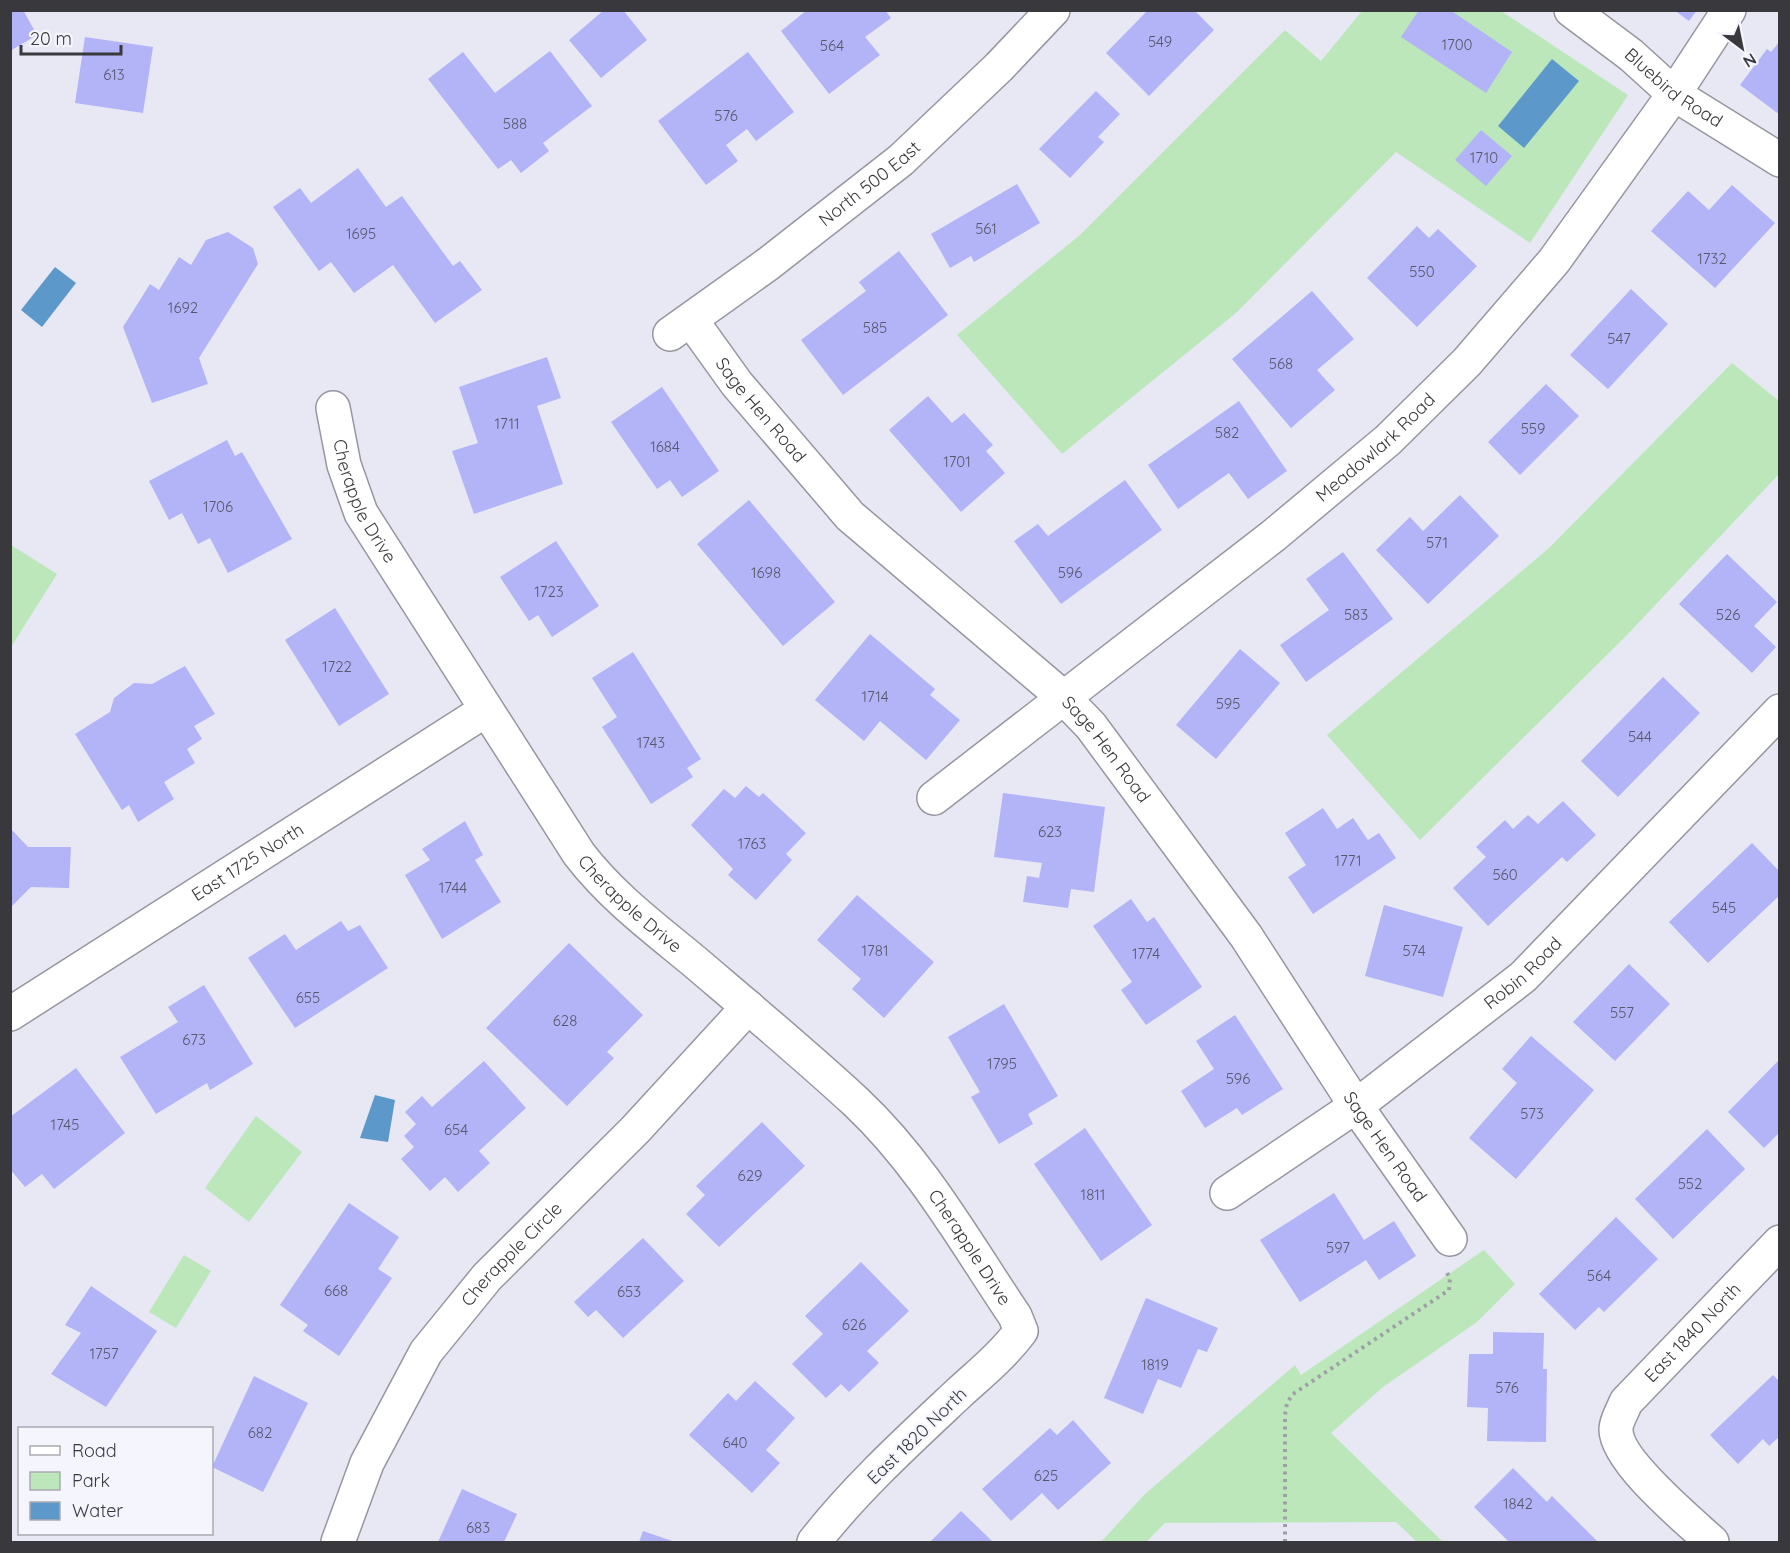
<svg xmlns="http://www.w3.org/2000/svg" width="1790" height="1553" viewBox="0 0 1790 1553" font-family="Quicksand,sans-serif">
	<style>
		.green { fill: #bbe7bb }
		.water { fill: #5d98ca }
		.building { fill: #b3b3f8 }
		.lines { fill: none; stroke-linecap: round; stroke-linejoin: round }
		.minor-casing { stroke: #9696a0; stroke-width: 36 }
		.path { stroke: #9f9fa7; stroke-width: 4; stroke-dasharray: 3 4.5; stroke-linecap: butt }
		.minor { stroke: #fff; stroke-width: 33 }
		.labels { text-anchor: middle; stroke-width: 4.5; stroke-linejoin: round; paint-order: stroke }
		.number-label { font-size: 15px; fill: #58586c }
		.street-label { font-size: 18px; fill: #39393d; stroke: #f5f5fe }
	</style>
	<rect width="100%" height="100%" fill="#e7e8f3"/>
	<g class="green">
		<path d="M1362,11H1501L1628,95L1530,243L1396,152L1236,313L1062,454L957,335L1080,235L1285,30L1321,61Z"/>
		<path d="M1732,363L1779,401V474L1626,636L1420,840L1327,735L1548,549Z"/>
		<path d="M11,545L57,574L11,647L10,545Z"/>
		<path d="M256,1116L302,1152L249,1222L205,1188Z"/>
		<path d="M1484,1250L1515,1284L1477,1322L1383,1387L1331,1433L1443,1542H1417L1396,1522L1165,1523L1146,1542H1101L1145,1494L1295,1365L1301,1375Z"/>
		<path d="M184,1255L211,1271L176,1328L149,1312Z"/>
	</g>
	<g class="water">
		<path d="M1552,59L1579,81L1524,148L1498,126Z"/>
		<path d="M55,267L76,283L42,327L21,310Z"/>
		<path d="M375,1095L395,1100L388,1142L360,1138Z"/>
	</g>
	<g class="building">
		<path d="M10,10H23L37,35L10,51Z"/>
		<path d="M604,10H623L647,40L601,78L569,40Z"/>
		<path d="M807,10H885L891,18L865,37L880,55L829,94L781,31Z"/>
		<path d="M1148,10H1194L1214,30L1149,96L1106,53Z"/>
		<path d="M1419,10H1450L1512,52L1486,93L1401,37Z"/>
		<path d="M1674,10H1697L1689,21Z"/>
		<path d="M85,37L153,47L143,113L75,103Z"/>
		<path d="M1780,41V115L1740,85L1767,49L1771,52Z"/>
		<path d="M550,51L592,106L543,143L549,151L521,173L511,160L498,169L428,79L463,52L495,93Z"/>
		<path d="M748,52L794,112L756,141L747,129L726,145L738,161L706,185L658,121Z"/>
		<path d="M1096,91L1120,114L1098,137L1104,142L1070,178L1039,149Z"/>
		<path d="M1481,130L1512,156L1486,186L1455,160Z"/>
		<path d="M358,168L386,207L402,196L453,266L460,261L482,290L435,323L393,265L354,293L331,262L319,271L273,207L300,188L311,203Z"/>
		<path d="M1017,184L1040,223L974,262L971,256L950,268L931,234Z"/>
		<path d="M1732,185L1775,223L1715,288L1651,231L1688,191L1709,210Z"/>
		<path d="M1417,226L1429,238L1438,229L1477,266L1417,327L1367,278Z"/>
		<path d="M228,232L253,248L258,264L199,358L208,384L152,403L123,327L150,284L159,290L179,257L191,265L206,240Z"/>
		<path d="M899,251L948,315L843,395L801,340L866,291L859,282Z"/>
		<path d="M1631,289L1668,324L1608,389L1570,355Z"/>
		<path d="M1312,291L1354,339L1317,370L1335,390L1291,428L1232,359Z"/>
		<path d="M547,357L561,398L537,406L563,484L474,514L452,451L478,443L459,387Z"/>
		<path d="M1546,384L1579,416L1520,475L1488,442Z"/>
		<path d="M662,387L719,471L682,497L670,480L657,489L611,422Z"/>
		<path d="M928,396L952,423L964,413L993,445L986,451L1005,473L961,512L889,430Z"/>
		<path d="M1239,401L1287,471L1248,499L1229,473L1178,509L1148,465Z"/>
		<path d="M227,440L235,456L242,452L292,539L228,573L210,538L198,544L182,513L169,520L149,481Z"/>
		<path d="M1125,480L1162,530L1061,604L1014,541L1038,524L1048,536Z"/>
		<path d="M1460,495L1499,536L1428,604L1376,550L1410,517L1423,531Z"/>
		<path d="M749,500L835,602L783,646L697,544Z"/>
		<path d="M556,541L599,606L552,637L538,615L529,621L500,577Z"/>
		<path d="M1343,552L1393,619L1306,682L1280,645L1329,610L1306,579Z"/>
		<path d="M1727,554L1777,602L1754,626L1776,647L1752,673L1679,604Z"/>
		<path d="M335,608L389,694L339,726L285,640Z"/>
		<path d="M870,634L935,689L930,695L960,720L926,760L880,721L864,741L815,700Z"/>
		<path d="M1240,649L1280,683L1216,759L1176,725Z"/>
		<path d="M633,652L701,759L687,768L693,777L651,804L602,727L617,717L592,678Z"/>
		<path d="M185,666L215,714L194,726L202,739L187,749L195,763L164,782L174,799L138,822L129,805L122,810L75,734L110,712L114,698L134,683L152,684Z"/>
		<path d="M1663,677L1700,713L1618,797L1581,761Z"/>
		<path d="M746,786L759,797L763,793L806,833L786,854L792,860L756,900L728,875L733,869L691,825L724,789L735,798Z"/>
		<path d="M1003,793L1105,807L1094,892L1071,889L1068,908L1023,902L1027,876L1039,878L1042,863L994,857Z"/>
		<path d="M1563,801L1596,835L1567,862L1562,857L1488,926L1453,888L1486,857L1476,847L1505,820L1513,829L1528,815L1538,824Z"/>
		<path d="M1323,808L1337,829L1353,818L1368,840L1379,833L1396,858L1313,914L1288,877L1306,865L1285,833Z"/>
		<path d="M465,821L483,855L475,860L501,902L442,939L405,875L430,860L422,849Z"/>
		<path d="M10,828L28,847H71L69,888L31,887L10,908Z"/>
		<path d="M1752,843L1780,872V895L1708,963L1669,922Z"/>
		<path d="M857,895L934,962L884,1018L852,989L861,979L817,940Z"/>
		<path d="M1131,899L1147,922L1154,917L1202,987L1146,1025L1121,990L1132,982L1093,926Z"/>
		<path d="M1384,905L1463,927L1443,997L1365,976Z"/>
		<path d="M341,921L348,931L360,925L388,968L295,1028L248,958L285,934L296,950Z"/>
		<path d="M569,943L643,1015L607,1052L614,1058L567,1106L486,1028Z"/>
		<path d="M1629,964L1670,1004L1615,1061L1573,1022Z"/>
		<path d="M204,985L253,1064L210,1090L207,1083L156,1114L120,1057L178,1022L168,1007Z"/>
		<path d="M1004,1004L1058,1096L1028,1114L1033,1124L999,1144L971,1097L980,1092L948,1037Z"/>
		<path d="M1235,1015L1283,1089L1242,1115L1237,1108L1205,1128L1181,1091L1214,1069L1196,1041Z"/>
		<path d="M1531,1036L1594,1090L1516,1179L1469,1138L1517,1083L1502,1069Z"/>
		<path d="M1780,1059V1132L1764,1148L1728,1112Z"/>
		<path d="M484,1061L526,1108L479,1151L490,1163L458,1192L445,1177L430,1191L401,1159L414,1147L404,1136L416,1124L405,1112L422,1096L432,1107Z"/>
		<path d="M76,1068L125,1133L54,1189L42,1174L25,1187L10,1169V1117Z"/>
		<path d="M762,1122L805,1166L719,1247L686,1214L705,1195L696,1186Z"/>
		<path d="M1085,1128L1152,1225L1101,1261L1034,1164Z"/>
		<path d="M1707,1129L1745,1169L1673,1239L1635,1199Z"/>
		<path d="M1334,1193L1364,1240L1394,1221L1416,1256L1379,1280L1366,1260L1300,1302L1260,1240Z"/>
		<path d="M349,1203L399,1237L378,1269L392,1278L339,1356L303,1331L308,1325L280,1305Z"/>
		<path d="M1616,1217L1658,1259L1604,1312L1599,1307L1575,1330L1539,1294Z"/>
		<path d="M643,1238L684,1281L623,1338L596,1310L588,1317L574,1302Z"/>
		<path d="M861,1262L909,1311L867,1351L879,1363L849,1392L841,1384L826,1398L792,1364L823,1334L805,1316Z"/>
		<path d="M91,1286L157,1331L106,1407L51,1374L81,1333L65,1325Z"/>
		<path d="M1146,1298L1218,1328L1207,1352L1198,1349L1181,1388L1158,1379L1143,1414L1104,1398Z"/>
		<path d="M1493,1332L1544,1333L1543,1369H1547L1546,1442L1487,1441L1488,1408L1467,1407L1469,1354H1493Z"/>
		<path d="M1773,1375L1780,1382V1436L1769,1446L1763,1439L1738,1464L1710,1435Z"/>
		<path d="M254,1376L308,1403L263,1492L212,1467Z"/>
		<path d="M755,1381L795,1418L766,1450L780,1463L752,1493L689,1435L728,1393L736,1401Z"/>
		<path d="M1073,1420L1111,1463L1058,1510L1042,1493L1011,1521L982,1489L1050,1428L1057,1435Z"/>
		<path d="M1513,1468L1547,1502L1552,1496L1598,1542H1509L1474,1507Z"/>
		<path d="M462,1489L517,1514L504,1542H438Z"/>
		<path d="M961,1511L993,1542H930Z"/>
		<path d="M643,1531L675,1542H639Z"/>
	</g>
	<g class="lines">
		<defs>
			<g id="minor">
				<path id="s1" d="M1571,10L1631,55L1674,94L1780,160"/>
				<path id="s2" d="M691,320L737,384L850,516L1063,697L1091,726L1246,936L1356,1106L1450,1239"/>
				<path id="s3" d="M670,334L768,264L901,160L999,67L1053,10"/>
				<path id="s4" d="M333,408L344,465L361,513L579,854C612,897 654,928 695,962C749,1008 804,1054 856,1102C922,1164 965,1242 1015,1316L1021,1331C1003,1355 982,1372 960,1392C910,1439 856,1488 814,1542"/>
				<path id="s5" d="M934,798L1273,536L1388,440L1467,362L1554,261L1674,94L1729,10"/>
				<path id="s6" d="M10,1014L486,710"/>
				<path id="s7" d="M1227,1193L1356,1106L1523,977L1780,711"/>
				<path id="s8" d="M338,1542L367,1463L426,1352L487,1277L635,1130L748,1007"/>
				<path id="s9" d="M1712,1542C1689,1521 1615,1460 1616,1429C1616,1421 1623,1410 1626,1402L1780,1242"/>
			</g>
		</defs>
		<use href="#minor" class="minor-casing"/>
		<path class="path" d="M1285,1542V1415L1287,1403L1293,1394L1449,1290L1450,1278L1447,1273"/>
		<use href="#minor" class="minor"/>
	</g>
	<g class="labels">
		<g class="number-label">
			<text x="1160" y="47">549</text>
			<text x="1457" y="50">1700</text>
			<text x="832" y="51">564</text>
			<text x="114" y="80">613</text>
			<text x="726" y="121">576</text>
			<text x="515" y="129">588</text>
			<text x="1484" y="163">1710</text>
			<text x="986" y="234">561</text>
			<text x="361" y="239">1695</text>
			<text x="1712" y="264">1732</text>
			<text x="1422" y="277">550</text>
			<text x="183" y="313">1692</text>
			<text x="875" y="333">585</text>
			<text x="1619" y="344">547</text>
			<text x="1281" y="369">568</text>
			<text x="507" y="429">1711</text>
			<text x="1533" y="434">559</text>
			<text x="1227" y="438">582</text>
			<text x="665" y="452">1684</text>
			<text x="957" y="467">1701</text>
			<text x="218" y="512">1706</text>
			<text x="1437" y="548">571</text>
			<text x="766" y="578">1698</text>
			<text x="1070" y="578">596</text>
			<text x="549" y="597">1723</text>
			<text x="1356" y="620">583</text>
			<text x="1728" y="620">526</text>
			<text x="337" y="672">1722</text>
			<text x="875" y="702">1714</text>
			<text x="1228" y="709">595</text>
			<text x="1640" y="742">544</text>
			<text x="651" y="748">1743</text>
			<text x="1050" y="837">623</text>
			<text x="752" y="849">1763</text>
			<text x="1348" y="866">1771</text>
			<text x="1505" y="880">560</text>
			<text x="453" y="893">1744</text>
			<text x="1724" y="913">545</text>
			<text x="875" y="956">1781</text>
			<text x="1414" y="956">574</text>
			<text x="1146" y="959">1774</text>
			<text x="308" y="1003">655</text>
			<text x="1622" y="1018">557</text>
			<text x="565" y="1026">628</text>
			<text x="194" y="1045">673</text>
			<text x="1002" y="1069">1795</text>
			<text x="1238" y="1084">596</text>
			<text x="1532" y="1119">573</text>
			<text x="65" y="1130">1745</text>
			<text x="456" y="1135">654</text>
			<text x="750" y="1181">629</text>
			<text x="1690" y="1189">552</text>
			<text x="1093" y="1200">1811</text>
			<text x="1338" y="1253">597</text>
			<text x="1599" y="1281">564</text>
			<text x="336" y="1296">668</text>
			<text x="629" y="1297">653</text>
			<text x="854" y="1330">626</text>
			<text x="104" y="1359">1757</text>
			<text x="1155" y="1370">1819</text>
			<text x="1507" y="1393">576</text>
			<text x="260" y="1438">682</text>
			<text x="735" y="1448">640</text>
			<text x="1046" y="1481">625</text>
			<text x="1518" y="1509">1842</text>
			<text x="478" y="1533">683</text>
		</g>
		<g class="street-label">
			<text dy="6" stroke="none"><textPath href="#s1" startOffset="129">Bluebird Road</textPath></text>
			<text dy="6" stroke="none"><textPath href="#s3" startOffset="250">North 500 East</textPath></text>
			<text dy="6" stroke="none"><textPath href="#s2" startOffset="114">Sage Hen Road</textPath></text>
			<text dy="6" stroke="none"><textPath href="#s5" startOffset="564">Meadowlark Road</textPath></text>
			<text dy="6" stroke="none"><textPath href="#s4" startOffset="99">Cherapple Drive</textPath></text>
			<text dy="6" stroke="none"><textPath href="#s2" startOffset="600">Sage Hen Road</textPath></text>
			<text dy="6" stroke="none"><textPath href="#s6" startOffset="282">East 1725 North</textPath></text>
			<text dy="6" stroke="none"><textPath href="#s4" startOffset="585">Cherapple Drive</textPath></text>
			<text dy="6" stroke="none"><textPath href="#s7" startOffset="369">Robin Road</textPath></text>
			<text dy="6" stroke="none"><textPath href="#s2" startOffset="1086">Sage Hen Road</textPath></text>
			<text dy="6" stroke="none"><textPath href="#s4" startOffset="1071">Cherapple Drive</textPath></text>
			<text dy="6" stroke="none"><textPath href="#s8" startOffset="340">Cherapple Circle</textPath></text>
			<text dy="6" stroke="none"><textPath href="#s9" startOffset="276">East 1840 North</textPath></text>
			<text transform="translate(917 1436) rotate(-44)" y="6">East 1820 North</text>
		</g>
	</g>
	<rect width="1790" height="1553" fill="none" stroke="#39393d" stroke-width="24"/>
	<rect x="18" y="1427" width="195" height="108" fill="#f5f5fe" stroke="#aaaab1" stroke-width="1.5"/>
	<rect x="30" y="1446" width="30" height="9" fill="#ffffff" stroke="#aaaab1" stroke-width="1.5"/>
	<text x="72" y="1457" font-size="18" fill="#39393d">Road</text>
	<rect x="30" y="1472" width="30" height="18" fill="#bbe7bb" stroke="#aaaab1" stroke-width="1.5"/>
	<text x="72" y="1487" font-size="18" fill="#39393d">Park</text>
	<rect x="30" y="1502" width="30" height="18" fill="#5d98ca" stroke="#aaaab1" stroke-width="1.5"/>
	<text x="72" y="1517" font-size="18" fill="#39393d">Water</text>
	<g transform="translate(1742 48) rotate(148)" stroke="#f5f5fe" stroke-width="4.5" paint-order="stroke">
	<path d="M0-4.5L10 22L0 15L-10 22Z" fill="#39393d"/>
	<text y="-9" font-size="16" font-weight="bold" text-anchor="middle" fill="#39393d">N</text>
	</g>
	<path d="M21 45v9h100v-9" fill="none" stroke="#39393d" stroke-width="3"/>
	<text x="30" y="45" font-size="18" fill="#39393d" stroke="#f5f5fe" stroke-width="4.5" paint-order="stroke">20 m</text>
</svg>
